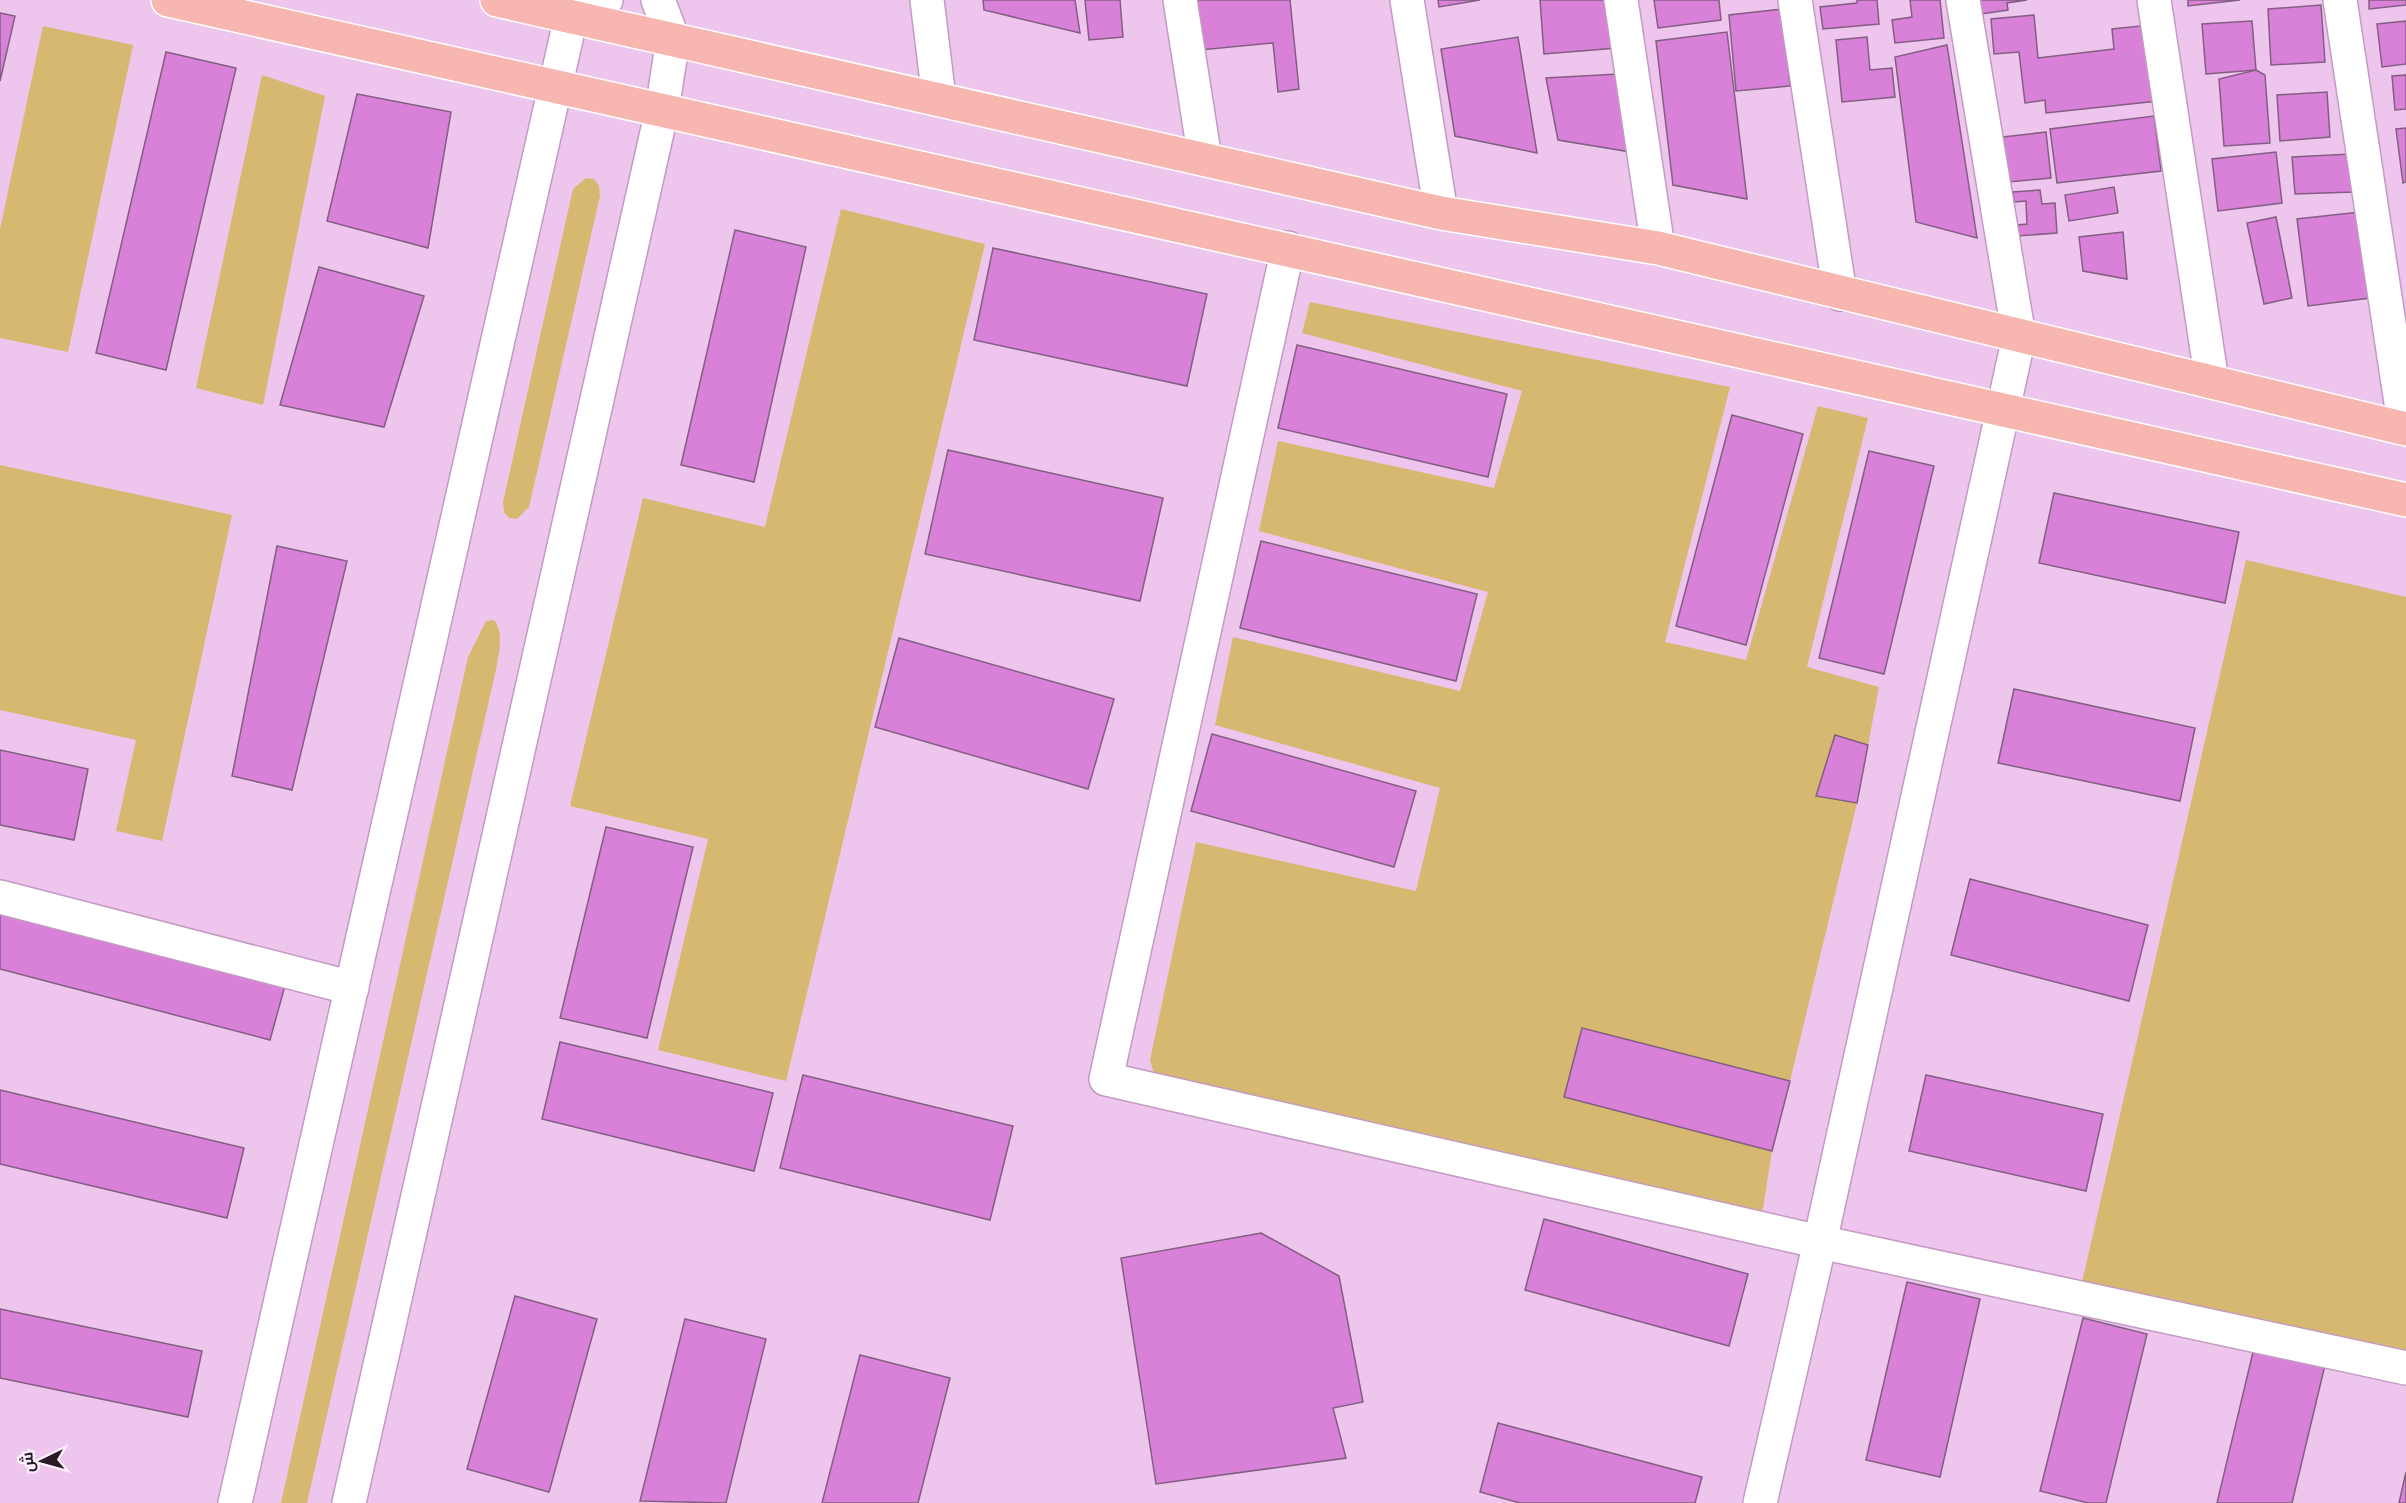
<svg xmlns="http://www.w3.org/2000/svg" width="2406" height="1503" viewBox="0 0 2406 1503" font-family="Merriweather,Cairo,serif">
	<style>
		.green { fill: #d7b870 }
		.building { fill: #d981d8; stroke: #825e82; stroke-width: 1.5 }
		.lines { fill: none; stroke-linecap: round; stroke-linejoin: round }
		.minor-casing { stroke: #c39bc2; stroke-width: 36 }
		.major-casing { stroke: #fff; stroke-width: 36 }
		.minor { stroke: #fff; stroke-width: 33 }
		.major { stroke: #f7b6af; stroke-width: 33 }
	</style>
	<rect width="100%" height="100%" fill="#eec5ed"/>
	<g class="green">
		<path d="M43,26L133,45L68,352L0,338V229Z"/>
		<path d="M262,75L325,96L263,405L196,388Z"/>
		<path d="M586,178L594,179L599,186L600,196L529,507L517,519L509,518L504,512L503,502L573,189Z"/>
		<path d="M841,209L985,244L786,1081L658,1050L708,839L570,806L643,498L765,527Z"/>
		<path d="M1310,302L1730,387L1665,642L1746,660L1818,406L1868,418L1807,667L1879,687L1868,745L1835,735L1816,795L1857,803L1790,1081L1582,1028L1564,1097L1772,1151L1762,1215L1155,1077L1150,1060L1196,842L1416,891L1440,788L1215,725L1233,637L1460,691L1488,592L1259,531L1278,441L1494,488L1522,391L1302,333Z"/>
		<path d="M0,465L232,515L162,841L116,831L136,740L0,710Z"/>
		<path d="M2246,560L2406,597V1370L2078,1300Z"/>
		<path d="M494,620C504,632 499,650 497,665L307,1503H281L468,657L486,621Z"/>
	</g>
	<g class="building">
		<path d="M983,0H1075L1080,33L984,10Z"/>
		<path d="M1085,0H1120L1123,37L1089,40Z"/>
		<path d="M1195,0H1290L1299,89L1278,92L1273,43L1200,50Z"/>
		<path d="M1438,0H1480L1439,7Z"/>
		<path d="M1540,0H1610L1617,48L1544,54Z"/>
		<path d="M1654,0H1719L1721,20L1658,28Z"/>
		<path d="M1857,0H1877L1879,24L1823,29L1820,7L1857,3Z"/>
		<path d="M1910,0H1940L1944,38L1895,43L1892,20L1912,17Z"/>
		<path d="M1979,0H2027L2007,3L2008,10L1981,14Z"/>
		<path d="M2188,0H2240L2188,6Z"/>
		<path d="M2369,0H2406V5L2369,9Z"/>
		<path d="M2321,5L2325,62L2271,65L2268,9Z"/>
		<path d="M1782,9L1790,86L1736,91L1729,15Z"/>
		<path d="M0,13L15,16L0,81Z"/>
		<path d="M2034,15L2038,58L2114,49L2112,29L2150,25L2158,101L2046,113L2045,100L2025,103L2019,52L1994,54L1991,19Z"/>
		<path d="M2252,21L2256,70L2206,74L2202,24Z"/>
		<path d="M2406,21V64L2382,67L2377,24Z"/>
		<path d="M1727,32L1747,199L1673,185L1656,41Z"/>
		<path d="M1518,37L1537,153L1455,136L1441,49Z"/>
		<path d="M1867,37L1870,70L1892,68L1895,97L1842,102L1836,40Z"/>
		<path d="M1947,45L1977,238L1916,222L1895,57Z"/>
		<path d="M166,52L236,68L166,370L96,353Z"/>
		<path d="M2256,70L2265,75L2270,143L2224,146L2219,79Z"/>
		<path d="M1618,74L1631,152L1558,140L1546,78Z"/>
		<path d="M2406,75V109L2395,110L2392,76Z"/>
		<path d="M2327,92L2330,137L2280,141L2277,95Z"/>
		<path d="M357,94L451,112L428,248L327,221Z"/>
		<path d="M2154,116L2161,171L2057,183L2050,129Z"/>
		<path d="M2406,128V182L2403,183L2396,129Z"/>
		<path d="M2046,132L2051,178L2009,182L2003,137Z"/>
		<path d="M2276,152L2282,203L2218,211L2212,159Z"/>
		<path d="M2351,154L2353,192L2295,194L2292,157Z"/>
		<path d="M2114,187L2118,213L2069,221L2065,195Z"/>
		<path d="M2040,190L2042,204L2055,203L2057,233L2017,236V225L2027,224L2026,201L2014,202L2013,192Z"/>
		<path d="M2360,212L2370,298L2308,306L2297,219Z"/>
		<path d="M2276,217L2292,298L2264,304L2247,223Z"/>
		<path d="M735,230L806,247L754,482L681,465Z"/>
		<path d="M2123,232L2127,279L2083,271L2079,237Z"/>
		<path d="M993,248L1207,294L1187,386L974,340Z"/>
		<path d="M319,267L424,296L384,427L280,405Z"/>
		<path d="M1297,345L1507,394L1488,477L1278,428Z"/>
		<path d="M1732,415L1803,434L1746,645L1676,626Z"/>
		<path d="M948,450L1163,498L1140,601L925,554Z"/>
		<path d="M1869,451L1934,466L1884,674L1819,658Z"/>
		<path d="M2054,493L2239,532L2225,603L2039,563Z"/>
		<path d="M1261,541L1477,594L1456,681L1240,628Z"/>
		<path d="M277,546L347,561L292,790L232,776Z"/>
		<path d="M899,638L1114,699L1088,789L875,727Z"/>
		<path d="M2014,689L2195,728L2180,801L1998,763Z"/>
		<path d="M1212,734L1416,791L1394,867L1191,811Z"/>
		<path d="M1835,735L1868,745L1857,803L1816,796Z"/>
		<path d="M0,750L88,769L74,840L0,825Z"/>
		<path d="M606,827L693,847L647,1038L560,1018Z"/>
		<path d="M1970,879L2148,925L2129,1001L1951,955Z"/>
		<path d="M0,895L289,971L270,1040L0,969Z"/>
		<path d="M1582,1028L1790,1081L1772,1151L1564,1097Z"/>
		<path d="M560,1042L773,1093L754,1171L542,1119Z"/>
		<path d="M803,1075L1013,1126L990,1220L780,1168Z"/>
		<path d="M1926,1075L2103,1114L2086,1191L1909,1151Z"/>
		<path d="M0,1090L244,1148L227,1218L0,1164Z"/>
		<path d="M1544,1219L1748,1274L1729,1346L1525,1290Z"/>
		<path d="M1261,1233L1339,1276L1363,1402L1333,1408L1346,1458L1156,1484L1121,1258Z"/>
		<path d="M1907,1282L1980,1299L1940,1477L1866,1460Z"/>
		<path d="M515,1296L597,1319L549,1492L467,1469Z"/>
		<path d="M0,1309L202,1351L188,1417L0,1378Z"/>
		<path d="M2083,1318L2147,1334L2106,1503H2088L2040,1491Z"/>
		<path d="M685,1319L766,1339L726,1503L640,1501Z"/>
		<path d="M2254,1348L2325,1365L2292,1503H2217Z"/>
		<path d="M860,1355L950,1378L918,1503H822Z"/>
		<path d="M1498,1423L1702,1477L1695,1503H1520L1480,1492Z"/>
		<path d="M2406,1472V1503H2399Z"/>
	</g>
	<g class="lines">
		<defs>
			<g id="minor">
				<path d="M927,0L939,98"/>
				<path d="M1180,0L1205,159"/>
				<path d="M1407,0L1441,213"/>
				<path d="M1621,0L1658,248"/>
				<path d="M1795,0L1840,294"/>
				<path d="M2154,0L2212,382"/>
				<path d="M2340,0L2405,429"/>
				<path d="M1288,248L1106,1079L1820,1242L2406,1368"/>
				<path d="M0,897L352,988"/>
				<path d="M235,1503L571,17L606,0"/>
				<path d="M349,1503L662,110L673,39L658,0"/>
				<path d="M1760,1503L1820,1242L2019,337L1963,0"/>
			</g>
			<g id="major">
				<path d="M168,0L2406,500"/>
				<path d="M497,0L1441,213L1658,248L2406,429"/>
			</g>
		</defs>
		<use href="#minor" class="minor-casing"/>
		<use href="#major" class="major-casing"/>
		<use href="#minor" class="minor"/>
		<use href="#major" class="major"/>
	</g>
	<g transform="translate(42 1461) rotate(265)" stroke="#fef1fd" stroke-width="4.5" paint-order="stroke">
	<path d="M0-4.5L10 22L0 15L-10 22Z" fill="#281927"/>
	<text y="-9" font-size="16" font-weight="bold" text-anchor="middle" fill="#281927">ش</text>
	</g>
</svg>
